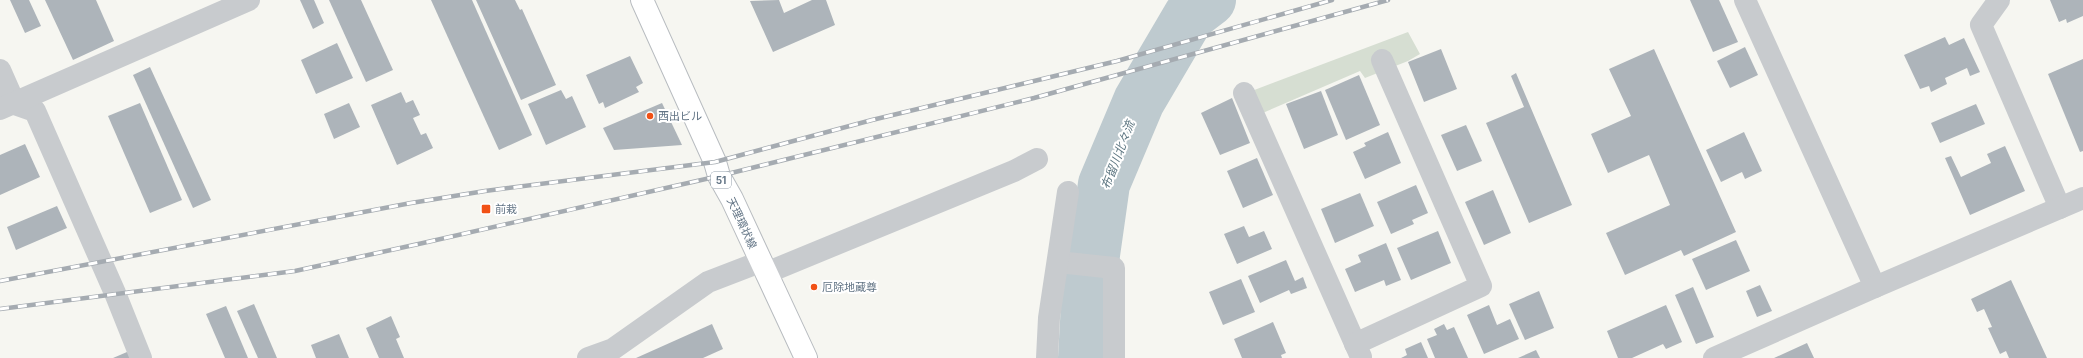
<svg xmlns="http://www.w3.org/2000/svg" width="2083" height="358" viewBox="0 0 2083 358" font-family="Inter,'Noto Sans JP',sans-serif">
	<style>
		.green { fill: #d6ded2 }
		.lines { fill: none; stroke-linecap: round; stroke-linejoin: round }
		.river { stroke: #becacf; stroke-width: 52 }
		.building { fill: #adb4ba }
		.major-casing { stroke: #b8bcc0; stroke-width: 24 }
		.minor { stroke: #c8cbce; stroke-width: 22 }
		.major { stroke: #fff; stroke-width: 22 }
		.rail-casing { stroke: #a5abb1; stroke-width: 4.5 }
		.rail { stroke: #fff; stroke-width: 3; stroke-dasharray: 9; stroke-linecap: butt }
		.poi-dot { fill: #f15116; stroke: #fff; stroke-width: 1.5 }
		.labels { text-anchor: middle; stroke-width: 4; stroke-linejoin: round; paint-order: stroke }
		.shield { fill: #fff; stroke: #919eaa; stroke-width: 1 }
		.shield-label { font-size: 10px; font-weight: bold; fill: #627485 }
		.poi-label { font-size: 11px; fill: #627485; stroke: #fff; text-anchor: start }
		.street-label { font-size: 11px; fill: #627485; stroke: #fff }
		.water-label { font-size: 12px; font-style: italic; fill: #5e7782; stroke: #fff }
	</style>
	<rect width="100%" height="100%" fill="#f6f6f1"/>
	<path class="green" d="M1408,32L1420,54L1408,61L1365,78L1360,71L1258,115L1249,92Z"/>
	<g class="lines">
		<path class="river" d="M1084,358L1087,304L1104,184L1139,101L1189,16L1210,0"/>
	</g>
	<g class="building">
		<path d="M10,0H29L41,26L25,33Z"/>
		<path d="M45,0H96L114,41L73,60Z"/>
		<path d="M300,0H314L324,23L313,29Z"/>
		<path d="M329,0H361L393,70L366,82Z"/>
		<path d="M431,0H472L532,135L499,150Z"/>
		<path d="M476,0H515L520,10L522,9L556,85L521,100Z"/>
		<path d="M779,0L784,13L812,0H826L835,25L773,52L750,1Z"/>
		<path d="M1690,0H1719L1738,42L1713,52Z"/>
		<path d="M2050,0H2083V16L2067,23L2066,19L2059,22Z"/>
		<path d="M1945,37L1949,45L1964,38L1980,72L1970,76L1967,68L1945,78L1947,84L1931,92L1929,86L1920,89L1904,55Z"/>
		<path d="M337,43L353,78L316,94L301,60Z"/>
		<path d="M1745,47L1758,75L1730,88L1717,61Z"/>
		<path d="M1441,49L1457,89L1424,102L1408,62Z"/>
		<path d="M1654,49L1736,232L1684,256L1681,250L1625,275L1606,233L1670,205L1649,155L1608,173L1591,134L1631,116L1609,69Z"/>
		<path d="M630,56L643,83L636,87L639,92L605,108L603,102L599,104L586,75Z"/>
		<path d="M2083,59V151L2080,152L2048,74Z"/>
		<path d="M150,67L211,200L193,208L133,75Z"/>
		<path d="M1516,73L1572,205L1529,223L1486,123L1524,107L1511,76Z"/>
		<path d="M1359,75L1380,125L1346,140L1325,90Z"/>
		<path d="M561,90L566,99L572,96L586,127L546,145L528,104Z"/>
		<path d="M1321,91L1338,135L1304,149L1286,104Z"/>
		<path d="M401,92L406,103L413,100L420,115L413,118L421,135L426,133L433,148L397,165L371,105Z"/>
		<path d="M1232,98L1250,143L1220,155L1201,113Z"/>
		<path d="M140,103L182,200L150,213L108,116Z"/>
		<path d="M349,103L360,127L334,139L324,114Z"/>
		<path d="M662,103L682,145L614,150L603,128Z"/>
		<path d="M1976,104L1985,124L1940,143L1931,123Z"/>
		<path d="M1466,125L1482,161L1457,171L1441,135Z"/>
		<path d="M1388,132L1401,163L1365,179L1353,152L1366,146L1364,143Z"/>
		<path d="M1744,132L1762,171L1745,179L1742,172L1721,182L1706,150Z"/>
		<path d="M25,144L40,177L0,195V155Z"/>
		<path d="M2005,146L2025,191L1970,215L1945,158L1951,156L1961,177L1991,163L1987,154Z"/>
		<path d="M1257,158L1273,195L1243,208L1227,171Z"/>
		<path d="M1416,185L1428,213L1412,220L1414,224L1391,234L1377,202Z"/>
		<path d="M1493,190L1511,233L1484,245L1465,202Z"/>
		<path d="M1360,193L1374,226L1335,243L1321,209Z"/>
		<path d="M57,206L67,228L16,250L7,227Z"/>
		<path d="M1244,226L1249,237L1264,231L1272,249L1237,264L1224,234Z"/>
		<path d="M1438,231L1451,263L1411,280L1397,248Z"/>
		<path d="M1736,240L1750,271L1706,290L1692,259Z"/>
		<path d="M1386,243L1401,280L1386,286L1384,280L1355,292L1345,269L1361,262L1358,255Z"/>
		<path d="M1286,260L1295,281L1303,277L1307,288L1291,294L1289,290L1260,303L1248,276Z"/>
		<path d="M1241,279L1255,312L1223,325L1209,292Z"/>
		<path d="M2011,280L2047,358H2009L2006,351L2000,354L1988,328L1992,327L1984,309L1977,312L1971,299Z"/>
		<path d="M1760,285L1772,311L1757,317L1746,291Z"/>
		<path d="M1693,287L1714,337L1696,344L1675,295Z"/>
		<path d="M1539,291L1554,328L1525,340L1509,304Z"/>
		<path d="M254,304L277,358H258L237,311Z"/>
		<path d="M1489,305L1497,325L1510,319L1519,339L1484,354L1467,315Z"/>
		<path d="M1666,305L1682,342L1666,349L1663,344L1632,358H1618L1607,331Z"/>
		<path d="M226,306L248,358H225L206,314Z"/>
		<path d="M391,316L400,337L396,339L404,358H379L366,328Z"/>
		<path d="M1273,322L1286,353L1281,355L1282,358H1242L1234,339Z"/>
		<path d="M712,324L723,349L703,358H636Z"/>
		<path d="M1444,324L1447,330L1454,327L1468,358H1435L1427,339L1437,335L1434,329Z"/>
		<path d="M339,334L349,358H316L311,345Z"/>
		<path d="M1421,342L1428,358H1401L1407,355L1405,349Z"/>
		<path d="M1807,343L1814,358H1774Z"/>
		<path d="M134,349L137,358H113Z"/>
		<path d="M1536,350L1540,358H1518Z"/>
	</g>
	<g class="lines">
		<defs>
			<path id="major" d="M642,0L715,162L719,176L732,199L806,358"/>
		</defs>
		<use href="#major" class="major-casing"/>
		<g class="minor">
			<path d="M1745,0L1875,287"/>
			<path d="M1999,0L1981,25L2060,208"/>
			<path d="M0,70L15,104L35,111L115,293L141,358"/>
			<path d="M1244,93L1361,357"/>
			<path d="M0,109L249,0"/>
			<path d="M1058,262L1114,268V358"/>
			<path d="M766,273L1014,171L1037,159"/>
			<path d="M1355,344L1481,286L1382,60"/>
			<path d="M588,358L613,349L708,282L760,262"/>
			<path d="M1047,358L1049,318L1068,192"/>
			<path d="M1714,358L1875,287L2083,198"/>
		</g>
		<use href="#major" class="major"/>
		<defs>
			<g id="rail">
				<path d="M0,281L411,203L485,191L715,162L872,120L1117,61L1332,0"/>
				<path d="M0,309L295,271L423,243L719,176L1034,98L1388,0"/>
			</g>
		</defs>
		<use href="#rail" class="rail-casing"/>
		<use href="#rail" class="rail"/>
	</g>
	<g class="poi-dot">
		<circle cx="650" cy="116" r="4"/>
		<rect x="481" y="204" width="10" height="10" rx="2"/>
		<circle cx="814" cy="287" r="4"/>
	</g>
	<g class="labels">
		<rect class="shield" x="711" y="172" width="20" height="16" rx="3"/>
		<g class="shield-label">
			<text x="721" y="184">51</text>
		</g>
		<g class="poi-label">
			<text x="658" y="120">西出ビル</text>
			<text x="495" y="213">前栽</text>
			<text x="822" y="291">厄除地蔵尊</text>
		</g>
		<g class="street-label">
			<text transform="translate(742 223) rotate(65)" y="4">天理環状線</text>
		</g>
		<g class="water-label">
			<text transform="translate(1118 155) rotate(-69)" y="4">布留川北々流</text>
		</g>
	</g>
</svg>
